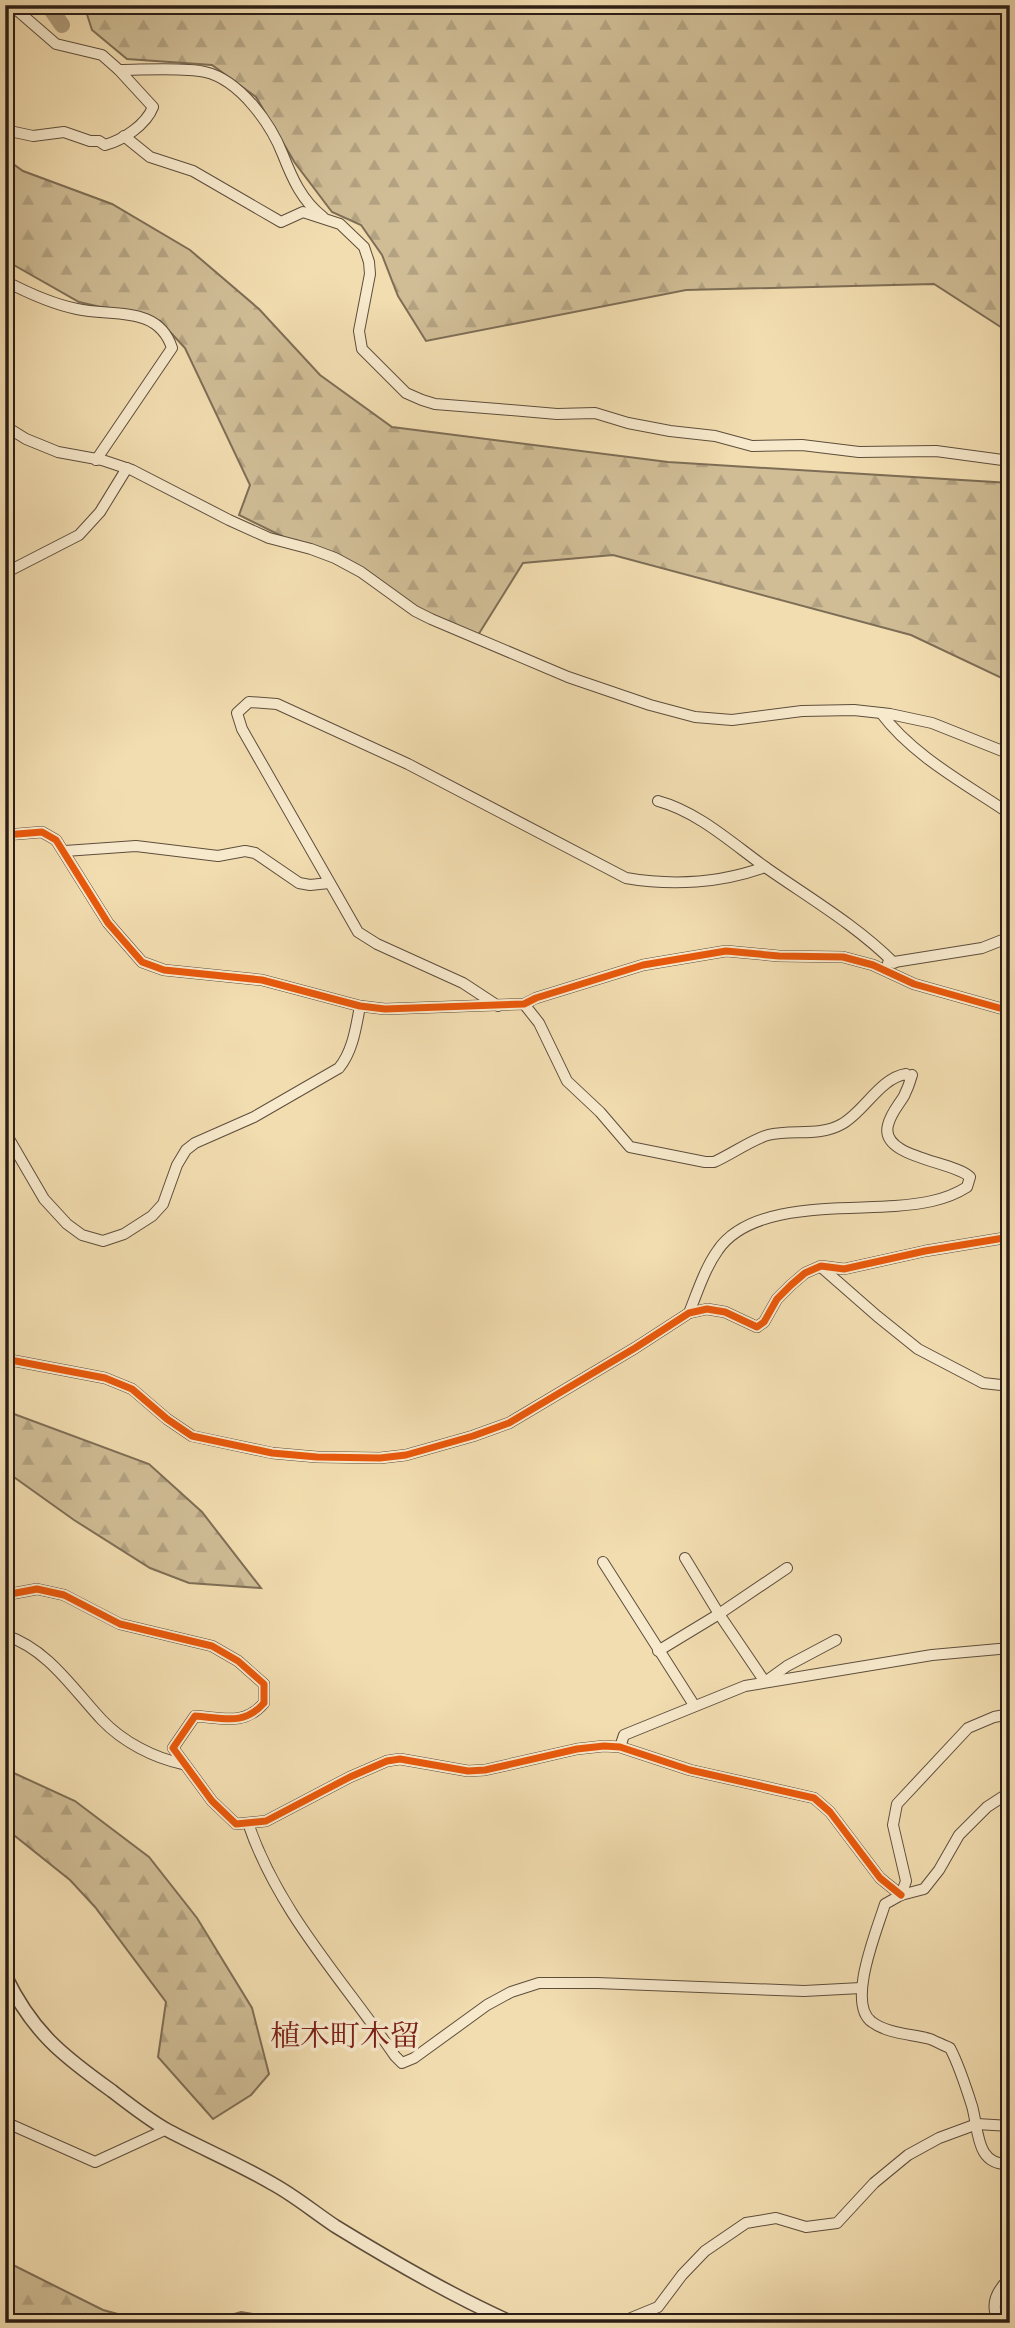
<svg xmlns="http://www.w3.org/2000/svg" width="1015" height="2328" viewBox="0 0 1015 2328" font-family="'IM FELL DW Pica','Noto Serif JP',serif">
	<style>
		.forest { fill: url(#forest-firs); stroke: #7e6e56; stroke-width: 2 }
		.lines { fill: none; stroke-linecap: round; stroke-linejoin: round }
		.stream { stroke: #7b6a53; stroke-width: 2.5 }
		.river { stroke: #af9c7c; stroke-width: 16 }
		.minor-casing { stroke: #5e4e3c; stroke-width: 12 }
		.tertiary-casing { stroke: #5e4e3c; stroke-width: 15 }
		.minor { stroke: #f7e9cc; stroke-width: 10 }
		.tertiary { stroke: #f7e9cc; stroke-width: 12 }
		.cycleway-casing { stroke: #f7e9cc; stroke-width: 11 }
		.cycleway { stroke: #e8590c; stroke-width: 7 }
		.labels { text-anchor: middle; stroke-width: 7; stroke-linejoin: round; paint-order: stroke }
		.quarter-label { font-size: 30px; fill: #7a1f14; stroke: #f7e9cc }
	</style>
	<defs>
		<pattern id="forest-firs" width="22" height="20" patternUnits="userSpaceOnUse" patternTransform="scale(1.75)"><rect width="22" height="20" fill="#d0bd96"/><path d="M5 1l3.5 6h-7zM16 11l3.5 6h-7z" fill="#b3a281"/></pattern>
	</defs>
	<rect width="100%" height="100%" fill="#f2ddb0"/>
	<filter id="stains"><feTurbulence type="fractalNoise" baseFrequency=".00286" numOctaves="4"/><feColorMatrix values="0 0 0 0 .2 0 0 0 0 .09 0 0 0 0 .02 0 0 0 .5 -.17"/></filter>
	<radialGradient id="worn" r=".72"><stop offset=".6" stop-color="#630" stop-opacity="0"/><stop offset="1" stop-color="#630" stop-opacity=".3"/></radialGradient>
	<g class="forest">
		<path d="M84,5H1010V333L934,284L686,290L426,341L398,296L382,255L361,225L332,212L295,163L256,97L212,65L127,59L92,30Z"/>
		<path d="M5,158L23,171L112,204L190,250L259,309L320,375L392,427L668,462L1010,483V682L911,635L613,555L523,563L475,640L365,577L239,515L250,485L185,348L160,321L79,302L5,260Z"/>
		<path d="M14,1414L149,1464L202,1512L261,1588L189,1583L150,1568L74,1520L11,1475Z"/>
		<path d="M5,1769L75,1801L149,1857L197,1918L252,2008L269,2074L251,2095L213,2119L158,2057L166,2002L95,1907L70,1880L5,1828Z"/>
		<path d="M5,2261L103,2310L151,2323H5Z"/>
		<path d="M241,2312L308,2323H202Z"/>
	</g>
	<g class="lines">
		<path class="stream" d="M5,2313L27,2318L33,2323"/>
		<path class="river" d="M48,5L62,25"/>
		<defs>
			<g id="minor">
				<path d="M119,70C143,70 184,67 205,72C240,80 271,124 283,155C292,178 302,201 323,217"/>
				<path d="M5,130L33,136L64,132L90,141H99L105,145C123,140 146,125 153,107L119,70L102,55L56,44L11,5"/>
				<path d="M124,136L150,157L193,171L281,222L303,212L340,224L364,247L369,262L370,274L359,331L362,349L406,393L422,400L435,404L498,409L557,414L595,413L628,423L670,431L715,436L752,446L802,445L859,452L936,451L1010,461"/>
				<path d="M5,281C28,293 52,304 77,309C113,317 158,305 172,348L96,460"/>
				<path d="M5,426L26,439L58,452L102,460L132,470L229,520L269,538L311,549L335,558L361,572L415,611L431,619L568,677L650,705L695,717L732,720L802,711L854,710L890,714L932,723L1010,754"/>
				<path d="M5,573L79,535L100,512L127,468"/>
				<path d="M881,713C913,756 966,784 1010,814"/>
				<path d="M658,801C699,812 734,845 768,869C811,899 857,926 894,963"/>
				<path d="M5,835L42,832L56,840L108,923L142,962L164,970L262,980L360,1006L385,1009L524,1004L536,998L643,965L726,951L779,956L843,957L873,965L914,984L1010,1011"/>
				<path d="M65,851L136,846L218,856L245,851L255,853L299,883L310,885L329,883"/>
				<path d="M888,963L982,948L1010,937"/>
				<path d="M524,1004L539,1023L567,1081L600,1112L630,1147L705,1162H714C730,1155 753,1139 768,1135C793,1129 819,1137 842,1124C864,1112 880,1078 906,1074L909,1077L912,1075C910,1082 907,1090 904,1096C898,1106 891,1113 888,1125C879,1158 954,1161 970,1177L967,1187C945,1201 920,1204 895,1206C843,1210 751,1202 718,1250C705,1268 697,1293 689,1313"/>
				<path d="M498,1006L463,983L377,944L358,932L242,729L237,713L249,702L277,704L408,764L626,878C672,886 721,883 765,867"/>
				<path d="M5,1132L44,1199L67,1224L82,1235L103,1241L124,1234L152,1216L163,1204L177,1165L186,1150L195,1143L254,1117L339,1068C353,1051 356,1027 360,1006"/>
				<path d="M821,1267L877,1316L918,1349L983,1383L1010,1386"/>
				<path d="M5,1359L105,1378L132,1389L167,1419L192,1436L272,1453L317,1457L380,1458L406,1455L473,1436L509,1423L635,1348L689,1313L707,1309L725,1312L757,1327L764,1322L777,1299L791,1285L805,1273L821,1266L844,1269L925,1251L1010,1237"/>
				<path d="M685,1558L719,1614L765,1682"/>
				<path d="M603,1562L694,1705"/>
				<path d="M5,1595L37,1589L64,1595L120,1624L212,1646L238,1661L264,1684V1703C244,1726 224,1718 195,1716L173,1748L212,1801L236,1824L266,1821L350,1777L387,1761L400,1759L468,1771L485,1770L577,1749L604,1746L620,1747L690,1770L814,1798L830,1812L880,1878L901,1895"/>
				<path d="M5,1635C49,1650 72,1688 102,1720C123,1742 154,1758 183,1764"/>
				<path d="M658,1651L719,1614L787,1568"/>
				<path d="M769,1679L787,1666L836,1640"/>
				<path d="M620,1747L624,1735L745,1686L932,1655L1010,1648"/>
				<path d="M1010,1792L987,1807L959,1835L939,1870L924,1889L901,1895L885,1904C877,1930 846,2004 872,2022C888,2034 912,2034 930,2039C937,2042 943,2045 950,2048C959,2065 966,2087 972,2106C979,2130 975,2166 1010,2164"/>
				<path d="M248,1823C278,1912 343,1980 395,2056L402,2063L414,2058L487,2005L511,1992L539,1983H597L804,1991L861,1988"/>
				<path d="M901,1895L906,1881L893,1825L897,1804L968,1728L994,1717L1010,1714"/>
				<path d="M5,2122L95,2162L167,2129"/>
				<path d="M619,2323L658,2307L682,2275L705,2251L746,2223L776,2218L806,2227L837,2223L874,2183L908,2155L939,2138L977,2124L1010,2126"/>
				<path d="M1000,2323C989,2306 996,2291 1010,2278"/>
			</g>
			<path id="tertiary" d="M5,1975C32,2032 63,2056 112,2091C130,2105 149,2120 169,2131C203,2149 239,2164 273,2184C295,2196 314,2212 335,2226C392,2261 452,2296 513,2323"/>
		</defs>
		<use href="#minor" class="minor-casing"/>
		<use href="#tertiary" class="tertiary-casing"/>
		<use href="#minor" class="minor"/>
		<use href="#tertiary" class="tertiary"/>
		<defs>
			<g id="cycleway">
				<path d="M5,835L42,832L56,840L108,923L142,962L164,970L262,980L360,1006L385,1009L524,1004L536,998L643,965L726,951L779,956L843,957L873,965L914,984L1010,1011"/>
				<path d="M5,1359L105,1378L132,1389L167,1419L192,1436L272,1453L317,1457L380,1458L406,1455L473,1436L509,1423L635,1348L689,1313L707,1309L725,1312L757,1327L764,1322L777,1299L791,1285L805,1273L821,1266L844,1269L925,1251L1010,1237"/>
				<path d="M5,1595L37,1589L64,1595L120,1624L212,1646L238,1661L264,1684V1703C244,1726 224,1718 195,1716L173,1748L212,1801L236,1824L266,1821L350,1777L387,1761L400,1759L468,1771L485,1770L577,1749L604,1746L620,1747L690,1770L814,1798L830,1812L880,1878L901,1895"/>
			</g>
		</defs>
		<use href="#cycleway" class="cycleway-casing"/>
		<use href="#cycleway" class="cycleway"/>
	</g>
	<g class="labels">
		<g class="quarter-label">
			<text x="345" y="2046">植木町木留</text>
		</g>
	</g>
	<rect width="1015" height="2328" fill="none" stroke="#f2ddb0" stroke-width="28"/>
	<rect x="7" y="7" width="1001" height="2314" fill="none" stroke="#2c1e16" stroke-width="3.5"/>
	<rect x="14" y="14" width="987" height="2300" fill="none" stroke="#2c1e16" stroke-width="2"/>
	<rect width="100%" height="100%" filter="url(#stains)"/>
	<rect width="100%" height="100%" fill="url(#worn)"/>
</svg>
